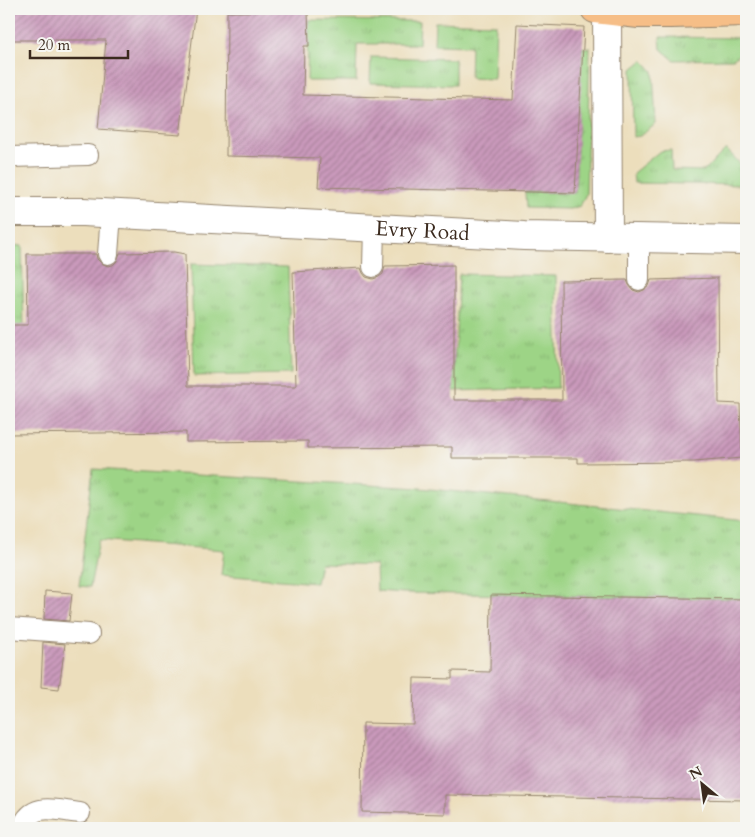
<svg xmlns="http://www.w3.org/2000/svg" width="755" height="837" viewBox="0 0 755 837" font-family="Cardo,serif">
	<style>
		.grass { fill: url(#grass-tufts); stroke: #6c7f52 }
		.building { fill: url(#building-hatch) }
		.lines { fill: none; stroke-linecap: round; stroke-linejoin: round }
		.lane-casing { stroke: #94846d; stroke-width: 22 }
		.street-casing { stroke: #94846d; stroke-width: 30 }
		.primary-casing { stroke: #94846d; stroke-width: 30 }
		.lane { stroke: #fff; stroke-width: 20 }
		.street { stroke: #fff; stroke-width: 28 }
		.primary { stroke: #f6be87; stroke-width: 28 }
		.labels { text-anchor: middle; stroke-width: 4; stroke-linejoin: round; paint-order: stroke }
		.street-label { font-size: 21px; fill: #3b2a1e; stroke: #f6f6f2 }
	</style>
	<defs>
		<pattern id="grass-tufts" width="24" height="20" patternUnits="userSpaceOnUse" patternTransform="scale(1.25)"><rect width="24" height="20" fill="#9dd486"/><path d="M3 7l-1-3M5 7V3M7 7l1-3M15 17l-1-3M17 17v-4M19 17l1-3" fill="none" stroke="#88b673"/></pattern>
		<pattern id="building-hatch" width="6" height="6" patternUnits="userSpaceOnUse" patternTransform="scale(1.25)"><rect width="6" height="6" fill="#ca9abc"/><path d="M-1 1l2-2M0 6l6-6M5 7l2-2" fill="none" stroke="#a57e98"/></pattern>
	</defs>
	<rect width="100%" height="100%" fill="#f6f6f2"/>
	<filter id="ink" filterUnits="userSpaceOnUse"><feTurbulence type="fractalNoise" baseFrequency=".02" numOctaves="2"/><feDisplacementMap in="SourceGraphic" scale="10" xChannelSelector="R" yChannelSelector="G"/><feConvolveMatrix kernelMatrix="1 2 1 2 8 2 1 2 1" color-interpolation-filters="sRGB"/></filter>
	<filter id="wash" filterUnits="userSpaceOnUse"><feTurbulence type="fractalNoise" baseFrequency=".0096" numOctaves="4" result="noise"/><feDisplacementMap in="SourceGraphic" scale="20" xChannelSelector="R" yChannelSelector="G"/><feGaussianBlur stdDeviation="1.12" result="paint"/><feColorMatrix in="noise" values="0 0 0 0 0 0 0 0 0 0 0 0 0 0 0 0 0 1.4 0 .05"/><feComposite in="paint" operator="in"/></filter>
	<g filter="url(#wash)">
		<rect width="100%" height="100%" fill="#ecdebc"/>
		<g class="grass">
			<path d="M308,20L420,21L419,44H357L356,81H307Z"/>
			<path d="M435,22L496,24L494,79L470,78L471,46L434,45Z"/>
			<path d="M660,37L746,38V49L733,59L674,60L661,49Z"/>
			<path d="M590,47L586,194L580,206L570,209L526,208L525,192L575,193L582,48Z"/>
			<path d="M371,57L455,59V85L370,83Z"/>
			<path d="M643,60L653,71L656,124L640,136L633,137L632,69Z"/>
			<path d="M726,149L746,170V185L634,183L633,173L660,151L671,150L672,170L704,171Z"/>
			<path d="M9,245L22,246L25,370L9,372Z"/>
			<path d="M191,264L288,267L291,374L194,376Z"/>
			<path d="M459,274L556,276L558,388L453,391Z"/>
			<path d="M93,469L420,488L746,521V599L404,593L377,591L376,565L320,563L316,583L221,575L224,550L99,540L90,587L79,586Z"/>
		</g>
		<g id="blocks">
			<g class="building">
				<path d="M9,9H196L180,135L98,129L106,40H9Z"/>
				<path d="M308,11L309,46H304L303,95L513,100L517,24L584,27L575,193L318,187L320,158L226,156L227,12Z"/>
				<path d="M174,252L185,254L188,386H296L293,272L361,268L363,273L366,277L373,279L379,277L383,274L385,266L454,265V400H562L561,281L627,280L629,285L633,290L639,292L644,290L649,286L651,280L718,278L719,403L740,404L742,458L694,462L578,463V458H452V447L308,448V441L186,442V432L9,434V325H28L27,254H96L97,259L101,263L108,266L113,265L117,261L120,253Z"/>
				<path d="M45,591L72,593L69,621L44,619Z"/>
				<path d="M491,595L746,599V800L445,795V814L362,812L363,723L413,724L414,678L452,679V671L490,672Z"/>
				<path d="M43,642L65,644L59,689L41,687Z"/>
			</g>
		</g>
	</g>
	<g filter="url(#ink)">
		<use href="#blocks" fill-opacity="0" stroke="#94846d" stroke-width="1"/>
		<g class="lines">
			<defs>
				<g id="lane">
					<path d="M9,157L88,155"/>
					<path d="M639,239V280"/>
					<path d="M108,254L111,214"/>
					<path d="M373,267L374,228"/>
					<path d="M9,628L89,634"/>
					<path d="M22,828C32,800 57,811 80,813"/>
				</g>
				<g id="street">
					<path d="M607,10L608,238"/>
					<path id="s1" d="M9,212H83L524,236L746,240"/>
				</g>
				<path id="primary" d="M595,9L639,14H670L746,12"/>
			</defs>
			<use href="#lane" class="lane-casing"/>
			<use href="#street" class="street-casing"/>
			<use href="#primary" class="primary-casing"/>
			<use href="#lane" class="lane"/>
			<use href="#street" class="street"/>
			<use href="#primary" class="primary"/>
		</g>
	</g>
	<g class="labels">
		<g class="street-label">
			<text dy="7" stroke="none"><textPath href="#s1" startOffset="414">Evry Road</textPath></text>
		</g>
	</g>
	<rect width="755" height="837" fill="none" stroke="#f6f6f2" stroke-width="30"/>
	<g transform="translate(702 784) rotate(331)" stroke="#f6f6f2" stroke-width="4" paint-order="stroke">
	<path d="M0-4L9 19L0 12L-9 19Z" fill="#3b2a1e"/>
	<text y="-8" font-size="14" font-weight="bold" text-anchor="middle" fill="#3b2a1e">N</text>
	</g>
	<path d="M30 50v8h98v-8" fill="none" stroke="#3b2a1e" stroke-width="2.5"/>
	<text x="38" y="50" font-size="15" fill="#3b2a1e" stroke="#f6f6f2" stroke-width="4" paint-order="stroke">20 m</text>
</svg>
